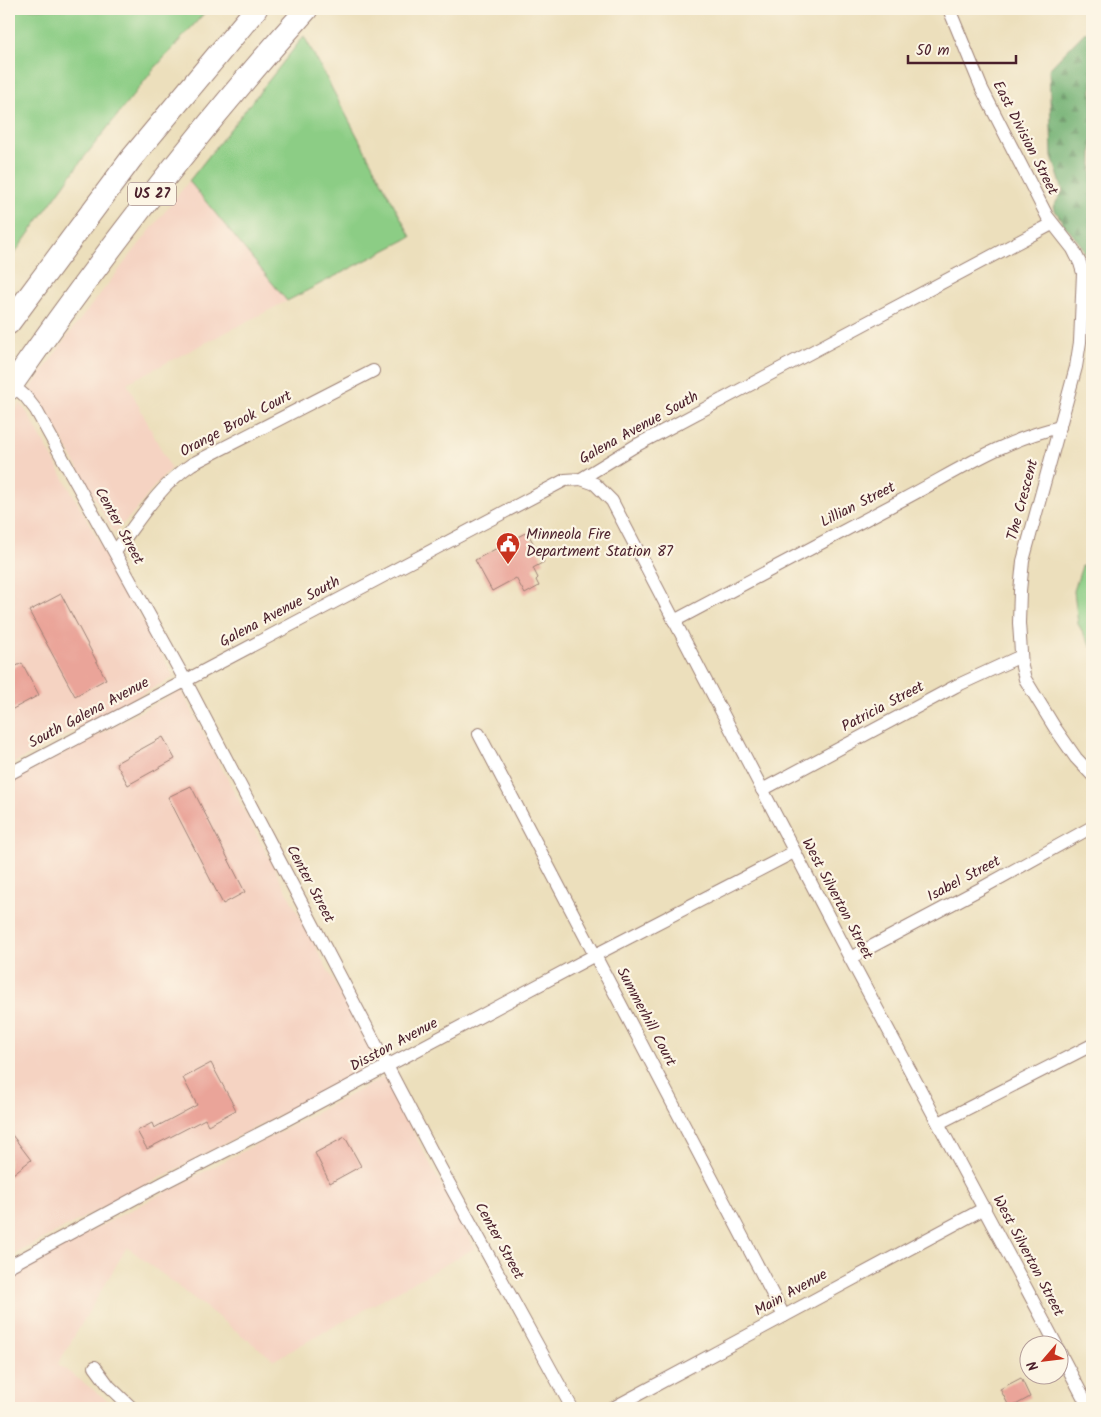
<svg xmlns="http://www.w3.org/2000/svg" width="1101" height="1417" viewBox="0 0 1101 1417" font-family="Kalam,sans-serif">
  <defs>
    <pattern id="forest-firs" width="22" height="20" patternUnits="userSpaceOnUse" patternTransform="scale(1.25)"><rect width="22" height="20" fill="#71b072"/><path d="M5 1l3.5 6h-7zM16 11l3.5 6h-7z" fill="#5f8f5e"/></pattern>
  </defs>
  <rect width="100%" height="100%" fill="#fcf5e5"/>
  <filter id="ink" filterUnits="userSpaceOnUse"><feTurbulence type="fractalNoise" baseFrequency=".02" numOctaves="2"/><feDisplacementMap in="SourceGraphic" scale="10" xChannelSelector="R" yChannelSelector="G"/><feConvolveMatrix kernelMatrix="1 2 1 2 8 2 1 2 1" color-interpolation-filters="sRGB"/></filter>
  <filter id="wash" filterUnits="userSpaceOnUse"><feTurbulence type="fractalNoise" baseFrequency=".0096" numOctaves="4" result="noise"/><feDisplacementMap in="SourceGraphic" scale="20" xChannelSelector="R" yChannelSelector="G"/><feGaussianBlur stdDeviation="1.12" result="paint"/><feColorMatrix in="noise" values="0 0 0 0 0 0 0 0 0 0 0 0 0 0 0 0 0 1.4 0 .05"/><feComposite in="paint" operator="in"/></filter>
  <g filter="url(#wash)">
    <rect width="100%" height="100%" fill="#ecdfbc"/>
    <g fill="#f5d3c2">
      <path d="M189 181 287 301 127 383 171 469 153 488 139 507 114 533 43 405 30 389 71 331Z"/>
      <path d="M20 403 28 414 105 552 104 555 108 557 174 677 9 766V418Z"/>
      <path d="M181 690 377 1064 9 1257V782Z"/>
      <path d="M384 1077 475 1248 274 1360 127 1247 58 1364 118 1408H9V1274Z"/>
    </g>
    <g fill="#8ccd85" stroke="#6b7658">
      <path d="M9 9H208L154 69 82 160 9 261Z"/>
      <path d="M304 36 411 237 287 301 189 181Z"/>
      <path d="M1092 559V648L1078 624 1074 591 1082 566Z"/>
    </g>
    <path fill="url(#forest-firs)" stroke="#5e684e" d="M1092 25V278L1088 259 1081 245 1063 223 1053 207 1063 191 1052 156 1049 69Z"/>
    <g id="blocks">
      <g fill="#eaa499">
        <path d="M527 532 544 562 533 568 538 578 536 580 539 586 525 594 516 578 492 591 475 560Z"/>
        <path d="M61 594 106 679 75 696 29 611Z"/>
        <path d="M22 663 39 695 9 711V670Z"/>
        <path d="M163 737 175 759 128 785 116 763Z"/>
        <path d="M191 786 245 892 223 904 168 797Z"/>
        <path d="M211 1063 236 1110 208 1125 205 1119 147 1149 137 1131 152 1123 154 1128 197 1105 183 1078Z"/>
        <path d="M9 1131 31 1160 9 1177Z"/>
        <path d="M345 1137 361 1166 330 1183 315 1153Z"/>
        <path d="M1021 1378 1030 1397 1010 1408 1000 1389Z"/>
      </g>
    </g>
  </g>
  <g filter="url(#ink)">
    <use href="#blocks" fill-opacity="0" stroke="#9b7f74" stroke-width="1"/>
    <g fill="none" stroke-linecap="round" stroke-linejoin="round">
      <g stroke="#9b7f74" stroke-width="14">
        <g id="street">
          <path d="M949 9 982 89 1047 216 1073 249 1080 263 1083 273 1080 342 1076 367 1023 561 1020 591 1019 623 1022 667 1025 679 1055 728 1076 758 1092 775"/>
          <path d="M9 382 25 396 36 410 185 680 440 1167 572 1408"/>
          <path d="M581 479 595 484 612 501 850 958 1056 1344"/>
          <path d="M115 552C139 520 159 486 192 464L373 371"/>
          <path d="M674 621C750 580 826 541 902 500 954 473 1002 440 1060 427"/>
          <path d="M479 734 784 1316"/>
          <path d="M9 774 565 480 581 479 635 446 1052 224"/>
          <path d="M762 790 956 686 1021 656"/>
          <path d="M850 958 980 889 1092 827"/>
          <path d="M939 1123 1092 1045"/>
          <path d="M9 1266 163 1183 284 1121 595 955 794 852"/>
          <path d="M1058 1349 1089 1408"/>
          <path d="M95 1367 109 1386 132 1408"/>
          <path d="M613 1408 985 1208"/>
        </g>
      </g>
      <g stroke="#9b7f74" stroke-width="24">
        <g id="highway">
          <path d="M9 323 131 159 256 9"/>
          <path d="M9 389C101 257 199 129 307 9"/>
        </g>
      </g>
      <use href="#street" stroke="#fff" stroke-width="12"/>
      <use href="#highway" stroke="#fff" stroke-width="22"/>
    </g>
  </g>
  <defs>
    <g id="civic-pin" transform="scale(1.25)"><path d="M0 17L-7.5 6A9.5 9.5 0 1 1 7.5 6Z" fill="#c8321e" stroke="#fcf5e5"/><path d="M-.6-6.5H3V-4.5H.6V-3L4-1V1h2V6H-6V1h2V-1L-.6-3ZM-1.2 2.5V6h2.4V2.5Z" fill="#fff"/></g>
  </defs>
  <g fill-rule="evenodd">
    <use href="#civic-pin" x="508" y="544"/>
  </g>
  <g text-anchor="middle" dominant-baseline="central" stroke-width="4.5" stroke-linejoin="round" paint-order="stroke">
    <rect fill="#fcf5e5" stroke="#7f5f63" stroke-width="1" x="128" y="182.5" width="48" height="23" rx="4"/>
    <g font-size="14" font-weight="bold" fill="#4a1f2b">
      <text x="152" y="194">US 27</text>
    </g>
    <g font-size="15" fill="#4a1f2b" stroke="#fcf5e5">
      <text transform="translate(1025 138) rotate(63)">East Division Street</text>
      <text transform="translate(236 424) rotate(-28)">Orange Brook Court</text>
      <text transform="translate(639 428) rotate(-29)">Galena Avenue South</text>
      <text transform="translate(1023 500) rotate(-75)">The Crescent</text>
      <text transform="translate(858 505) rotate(-27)">Lillian Street</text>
      <text transform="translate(119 526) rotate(61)">Center Street</text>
      <text transform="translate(280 612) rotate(-28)">Galena Avenue South</text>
      <text transform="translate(883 707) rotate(-28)">Patricia Street</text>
      <text transform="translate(89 713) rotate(-28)">South Galena Avenue</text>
      <text transform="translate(964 879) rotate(-28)">Isabel Street</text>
      <text transform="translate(310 884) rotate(62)">Center Street</text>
      <text transform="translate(837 899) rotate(62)">West Silverton Street</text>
      <text transform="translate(646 1017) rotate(62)">Summerhill Court</text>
      <text transform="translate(394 1045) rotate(-28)">Disston Avenue</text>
      <text transform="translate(499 1241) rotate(61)">Center Street</text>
      <text transform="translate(1028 1256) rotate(62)">West Silverton Street</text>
      <text transform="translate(791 1293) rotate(-29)">Main Avenue</text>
    </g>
    <g font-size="15" fill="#4a1f2b" stroke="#fcf5e5" text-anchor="start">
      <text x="526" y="535">Minneola Fire<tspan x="526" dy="17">Department Station 87</tspan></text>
    </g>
  </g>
  <rect width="1101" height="1417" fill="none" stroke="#fcf5e5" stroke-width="30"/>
  <g transform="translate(1044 1360) rotate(242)"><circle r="24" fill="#fcf5e5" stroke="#b59f9b"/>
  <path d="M0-4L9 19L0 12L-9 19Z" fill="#c8321e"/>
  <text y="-8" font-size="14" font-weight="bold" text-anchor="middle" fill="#4a1f2b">N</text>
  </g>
  <path d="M908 55v8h108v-8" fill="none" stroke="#4a1f2b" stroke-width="2.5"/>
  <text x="916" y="55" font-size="15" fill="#4a1f2b" stroke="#fcf5e5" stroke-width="4" paint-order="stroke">50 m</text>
</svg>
